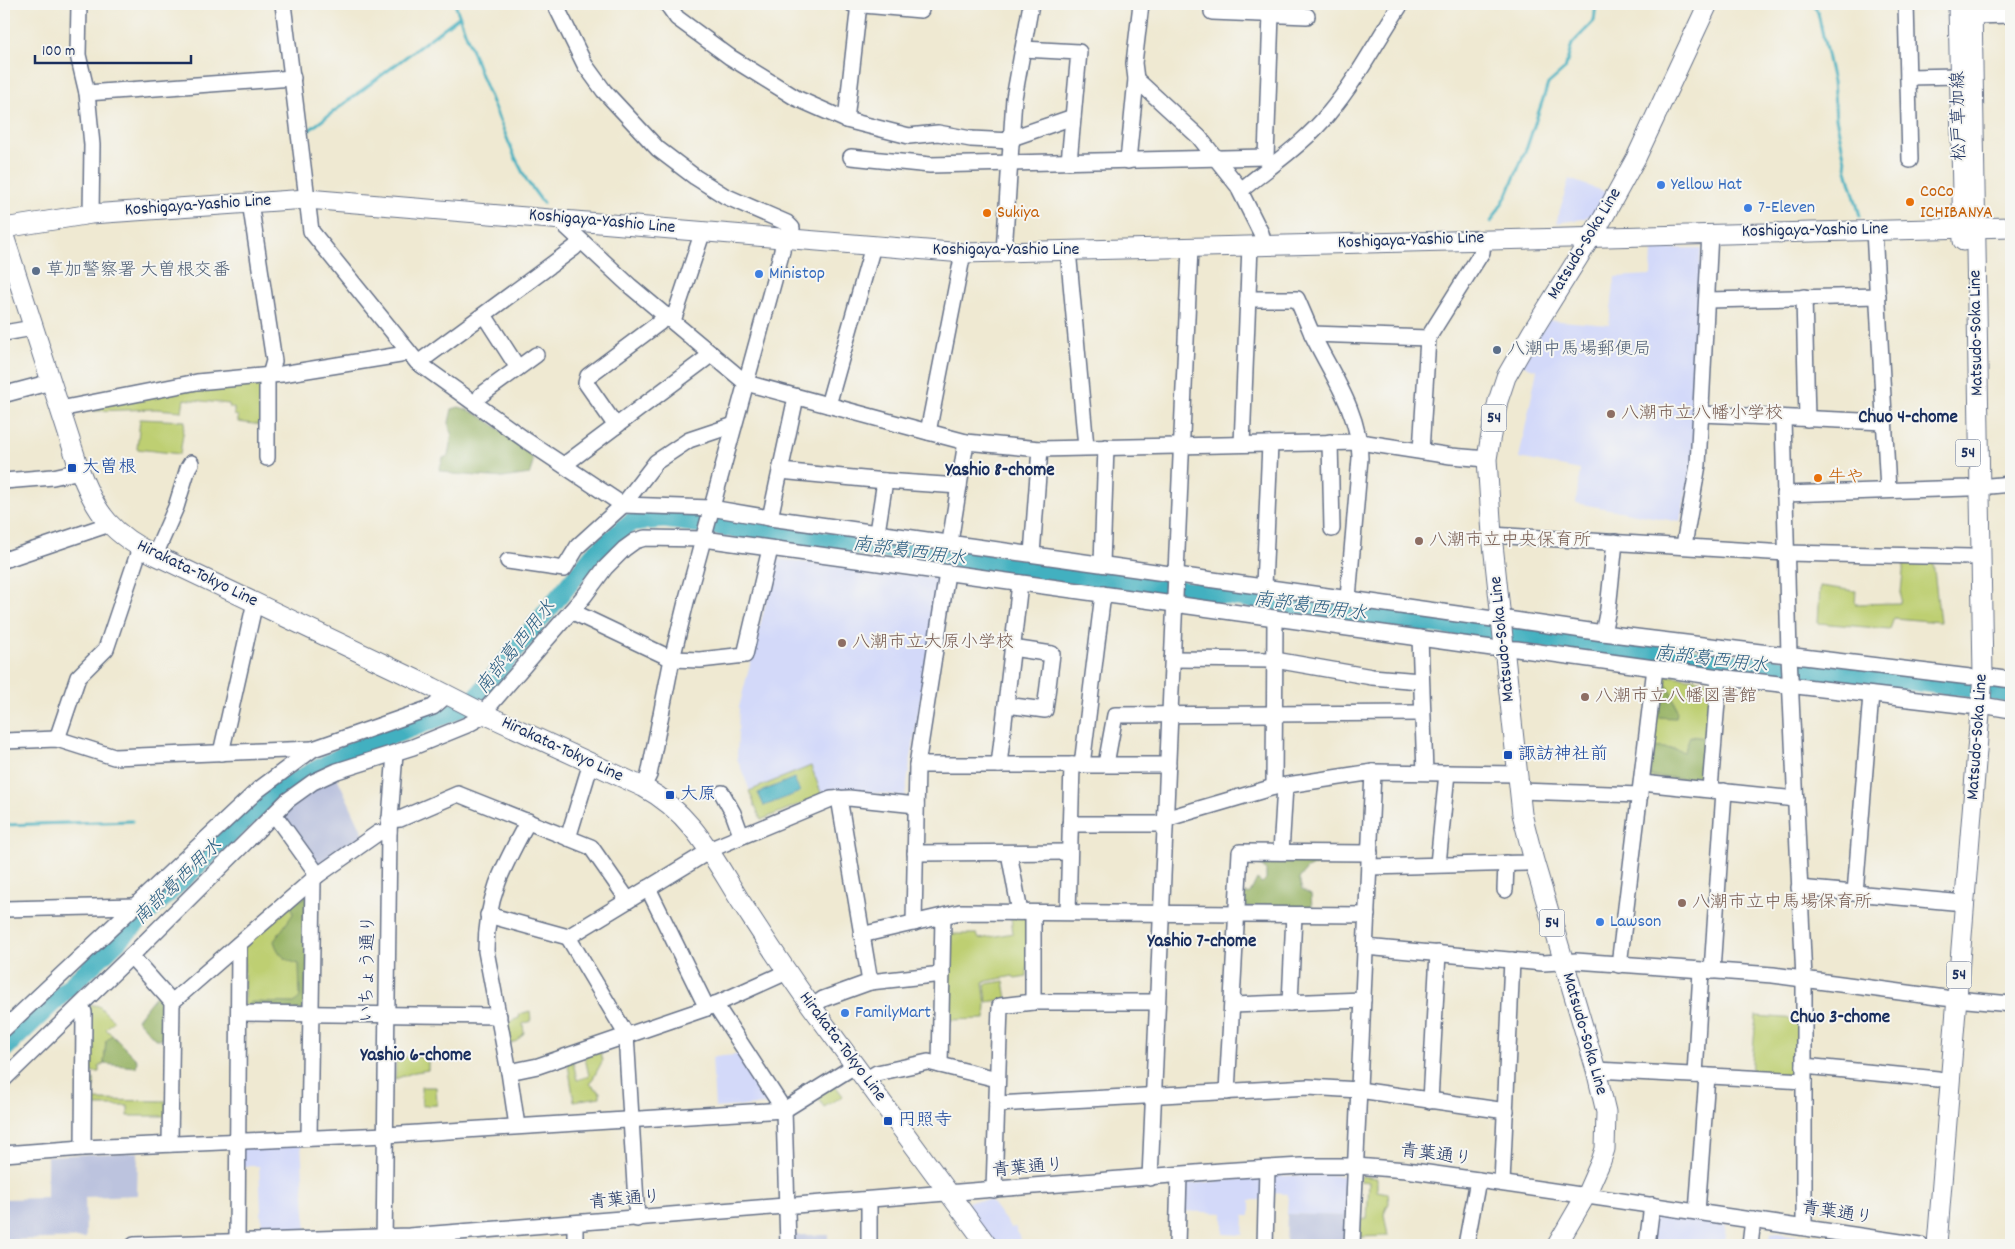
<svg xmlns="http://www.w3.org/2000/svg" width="2015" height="1249" viewBox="0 0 2015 1249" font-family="Dekko,'Klee One',sans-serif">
  <rect width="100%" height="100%" fill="#f6f6f2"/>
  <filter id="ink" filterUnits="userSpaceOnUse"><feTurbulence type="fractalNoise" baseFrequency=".02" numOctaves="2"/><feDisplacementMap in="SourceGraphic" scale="10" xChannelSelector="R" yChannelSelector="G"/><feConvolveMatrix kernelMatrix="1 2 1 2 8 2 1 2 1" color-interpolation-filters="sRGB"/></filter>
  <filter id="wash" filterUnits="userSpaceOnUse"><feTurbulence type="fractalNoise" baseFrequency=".0096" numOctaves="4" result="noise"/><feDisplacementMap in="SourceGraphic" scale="20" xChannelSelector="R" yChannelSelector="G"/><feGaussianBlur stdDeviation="1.12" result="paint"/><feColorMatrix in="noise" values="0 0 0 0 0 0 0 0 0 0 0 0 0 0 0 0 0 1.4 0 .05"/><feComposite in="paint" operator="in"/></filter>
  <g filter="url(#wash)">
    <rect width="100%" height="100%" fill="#efe9d2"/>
    <g fill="#d3d9f9">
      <path d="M1569 179 1609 193 1601 206 1594 213 1583 219 1556 223Z"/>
      <path d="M1701 248 1693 461 1680 522 1576 503 1580 470 1519 458 1537 370 1522 365 1548 320 1609 325 1615 277 1651 275 1652 249Z"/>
      <path d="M777 559 940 579 905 796 833 789 761 819 737 758 739 707Z"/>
      <path d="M741 1052 773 1104 715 1108 712 1057 735 1055Z"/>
      <path d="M301 1144 306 1230 262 1233 259 1166H242V1147Z"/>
      <path d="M1320 1175 1348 1176 1346 1216 1287 1214 1288 1194 1269 1193 1270 1176Z"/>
      <path d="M1264 1177 1263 1200H1250V1216H1244L1243 1235 1223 1234V1213L1183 1211 1184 1184Z"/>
      <path d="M990 1200 1011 1228 1015 1227 1021 1239 1008 1245H995L967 1208 969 1201Z"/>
      <path d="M1654 1215 1726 1225 1724 1243H1720L1719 1245H1651Z"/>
      <path d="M1771 1232 1835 1241V1245H1769Z"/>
    </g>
    <g fill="#bcc3de">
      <path d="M336 775 364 835 318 870 280 814Z"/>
      <path d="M138 1152 137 1195 85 1197 86 1238 4 1240V1199L47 1198V1156Z"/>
      <path d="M1287 1214 1346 1216 1345 1245H1286Z"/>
      <rect x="792" y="1235" width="36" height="10"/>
    </g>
    <g fill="#becf72" stroke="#6c7f68">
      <path d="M262 382V425L238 422V416L234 415V408H230L229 404 184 399 182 411 156 409 94 411 93 408 194 388Z"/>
      <path d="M140 419 185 421 180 454 137 449Z"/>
      <path d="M1904 561H1933L1940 622 1894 618 1890 629 1818 623 1820 586 1856 591 1855 604 1900 603Z"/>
      <path d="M1664 675 1712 681 1707 783 1648 778 1659 678Z"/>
      <path d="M811 766 822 795 761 820 749 791Z"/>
      <path d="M303 895V1010L244 1005V945Z"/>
      <path d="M1011 917H1029L1027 977 1015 979 1013 976 983 982 986 1005 985 1019 946 1020 947 934H977L979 939 1013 933Z"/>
      <path d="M1004 981 1007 999 987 1002 985 984Z"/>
      <path d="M88 1004 99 1006 114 1021 106 1029 112 1035 106 1041 104 1064 99 1066V1072H93L88 1069Z"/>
      <path d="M530 1011 531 1021 523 1024 524 1033 517 1041 507 1044 504 1024 519 1018 520 1014Z"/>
      <path d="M1756 1016 1799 1019V1072L1796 1076 1751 1073Z"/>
      <path d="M599 1048 603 1060 590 1084 600 1092V1097L574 1101 567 1059 572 1057 577 1080 589 1076 584 1053Z"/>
      <path d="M396 1057H428V1070L415 1072 395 1079Z"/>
      <path d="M94 1079V1100L166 1101V1116H128V1106H87L88 1082Z"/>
      <path d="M835 1085 843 1096 824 1107 817 1096Z"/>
      <path d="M421 1087H436L437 1105 422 1106Z"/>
      <path d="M1361 1176 1377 1178V1191L1388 1193 1389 1203 1384 1214 1388 1236 1358 1237V1220L1367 1219 1369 1182 1360 1181Z"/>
    </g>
    <g fill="#96b264" stroke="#587061">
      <path d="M459 407C486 414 509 438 531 455L533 461 530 474 503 478 453 474 439 470 443 458 448 456 452 432 450 430 449 422 452 409Z"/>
      <path d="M1665 683C1672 691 1679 708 1676 718L1657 717 1660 684Z"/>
      <path d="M1690 736 1707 738 1706 780 1650 776 1652 747 1675 749 1684 752Z"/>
      <path d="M1262 857 1319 859 1320 863 1307 869 1299 879 1302 890 1311 895 1312 908 1244 907 1245 894 1250 893 1257 879 1262 883 1266 879V871L1256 860Z"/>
      <path d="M303 895 308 896 307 1006 303 1010 247 1009 248 1004 252 1002 294 1003 300 997 299 964C286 961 278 955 274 941L293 914 291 904Z"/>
      <path d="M157 994 166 1003V1039H155L137 1019Z"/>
      <path d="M112 1035 137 1060 136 1067 104 1064 106 1041Z"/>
    </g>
    <path fill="#43b0c0" stroke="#2f708f" d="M794 778 800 792 764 806 758 793Z"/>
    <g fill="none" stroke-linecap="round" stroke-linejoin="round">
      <g stroke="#43b0c0" stroke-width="3">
        <path d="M455 4 482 78 514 155 527 181 543 203"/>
        <path d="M1814 4 1818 13 1833 82 1836 118 1847 170 1860 216"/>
        <path d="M304 134 460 16"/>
        <path d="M1491 222 1507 195 1527 147 1548 84 1565 69 1572 44 1594 21 1596 4"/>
        <path d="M4 825 132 821"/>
      </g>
      <path stroke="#43b0c0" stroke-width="19" d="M4 1049 275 792 353 750 451 713 472 703 593 555 631 522 664 519 1683 658 1894 679 2011 694"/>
    </g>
  </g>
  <g filter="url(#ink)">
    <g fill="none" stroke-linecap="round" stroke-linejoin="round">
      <g stroke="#657087" stroke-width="18">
        <g id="minor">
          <path d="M79 4 78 55 87 93 92 145 91 214"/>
          <path d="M283 4 311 231 417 362 527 441 623 505 711 508 770 518 1500 620"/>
          <path d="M555 4 585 65 604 91 658 149 695 177 725 196 787 223 792 228 791 239"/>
          <path d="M667 4 677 18 730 57 796 98 846 120 909 136 938 133 971 139 1012 141"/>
          <path d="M852 4 921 10"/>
          <path d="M1906 4 1910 160"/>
          <path d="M1212 12 1307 16"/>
          <path d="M1972 16 2011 15"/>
          <path d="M1023 49 1079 52 1069 162"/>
          <path d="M1908 77 1959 76"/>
          <path d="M1136 79 1199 137 1241 190"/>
          <path d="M87 93 293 78"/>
          <path d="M846 120 859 4"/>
          <path d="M1012 138 1073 117"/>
          <path d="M851 157 930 165 1266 157 1271 14"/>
          <path d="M1128 161 1136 79 1134 63 1141 4"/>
          <path d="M250 202 274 361 270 375"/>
          <path d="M558 219 630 286 746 383 928 432 966 442 1040 449 1360 442 1451 456 1487 459"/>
          <path d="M1874 230 1888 490"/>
          <path d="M1264 245 1261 233 1240 191C1270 166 1304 144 1329 113 1357 80 1377 40 1401 4"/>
          <path d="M1068 250 1086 447"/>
          <path d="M1004 252 1014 98 1031 4"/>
          <path d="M1804 297 1807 419"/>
          <path d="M1248 299H1297C1302 310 1307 322 1312 334 1331 373 1360 413 1360 458L1348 598"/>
          <path d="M1707 300 1878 296"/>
          <path d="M484 315 518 368"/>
          <path d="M673 321 703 231"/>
          <path d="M4 333 33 328"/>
          <path d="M1312 334 1428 338"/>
          <path d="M418 363 574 248 581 241"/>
          <path d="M267 376V458"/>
          <path d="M6 394 51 382"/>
          <path d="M481 395 536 355"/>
          <path d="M828 405 873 246"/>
          <path d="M60 409 197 382 282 374 400 355 408 351"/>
          <path d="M1701 414 1884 422"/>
          <path d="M1783 418 1789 655 1804 979V1227"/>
          <path d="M616 426 586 383 588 376 659 323 666 315"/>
          <path d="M928 432 963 253"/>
          <path d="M1330 442 1332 529"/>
          <path d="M1242 444 1250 246"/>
          <path d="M1421 451 1428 338 1482 252 1483 239"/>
          <path d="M564 465 712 354"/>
          <path d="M780 471 885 481 959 486"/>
          <path d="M4 481 53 477 80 471"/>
          <path d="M1784 494 1968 488 2011 484"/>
          <path d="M770 518 796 397"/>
          <path d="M877 532 885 481"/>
          <path d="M1492 535 1786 553 1970 557"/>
          <path d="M950 542 966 442"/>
          <path d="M1684 545 1698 465 1710 233"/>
          <path d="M1032 554 1040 449"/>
          <path d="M155 555 176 507 188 468 191 463"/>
          <path d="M4 560 110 524"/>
          <path d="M508 561 564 569 578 546 623 505 656 462 689 440 734 425"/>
          <path d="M1102 564 1106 447"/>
          <path d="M1264 586 1270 444"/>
          <path d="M571 611 672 659 700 660 745 655 770 549"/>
          <path d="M1500 618 1603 633 1970 677"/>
          <path d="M1603 633 1608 609 1615 542"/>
          <path d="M1420 638 1425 772"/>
          <path d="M1172 659 1275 660 1372 677 1420 681"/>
          <path d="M1983 676 2011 680"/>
          <path d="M1006 705 1045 710 1052 654 1012 648"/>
          <path d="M1982 705 2011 710"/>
          <path d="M483 713 585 595 605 568 624 549 635 541 645 538 704 539 1492 648 1517 649 1719 677 1969 706"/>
          <path d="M57 739 78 677 106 649 140 548"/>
          <path d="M4 741 57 739 114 757 313 749"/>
          <path d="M221 753 255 602"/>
          <path d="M1106 764 1115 715 1422 713"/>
          <path d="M917 765H1168"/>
          <path d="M999 765 1020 583"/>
          <path d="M1082 765 1103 594"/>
          <path d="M1642 783 1796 799"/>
          <path d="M643 787 649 775 672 659 686 602 782 251 783 238"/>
          <path d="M1274 787 1275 618"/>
          <path d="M1710 789 1719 677"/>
          <path d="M1519 791 1640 795"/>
          <path d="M722 793 733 813 741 835"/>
          <path d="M274 814 318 875"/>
          <path d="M1165 819 1274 787 1373 772 1517 774"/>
          <path d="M389 820 400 819 458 794 591 847 628 900"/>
          <path d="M1070 824H1165"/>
          <path d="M568 838 591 763"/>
          <path d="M1281 852 1285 786"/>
          <path d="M915 853 1069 852"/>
          <path d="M1009 853 1020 912"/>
          <path d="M1438 864 1447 773"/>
          <path d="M1369 867 1525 863 1534 861"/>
          <path d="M648 888 707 1008"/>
          <path d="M1799 888 1953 902"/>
          <path d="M1505 890 1506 863"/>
          <path d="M1855 893 1871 695"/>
          <path d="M4 909 136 906"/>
          <path d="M1068 912 1072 765"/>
          <path d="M488 915 568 937 716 847 831 799 849 798 916 805"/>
          <path d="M914 923 917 765 947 573"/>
          <path d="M861 935 960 912 1367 915"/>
          <path d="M568 937 626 1034 637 1219"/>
          <path d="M1365 947 1543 963 1576 961 1773 975 1945 998 2011 1004"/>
          <path d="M131 956 172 1002 318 875 378 833 389 832"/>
          <path d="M1619 965 1655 668"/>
          <path d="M1712 971 1724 791"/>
          <path d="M870 982 942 974"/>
          <path d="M1033 1002V913"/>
          <path d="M1290 1003 1294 915"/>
          <path d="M715 1004 784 1110 788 1245"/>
          <path d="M1233 1005 1363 1000"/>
          <path d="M80 1007 84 1012 83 1148"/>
          <path d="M812 1007 823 999 870 982 839 798"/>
          <path d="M239 1013 499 1016"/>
          <path d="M4 1029 258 790 313 749 433 707 447 695"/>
          <path d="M940 1065 943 917"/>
          <path d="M1804 1066 1938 1079"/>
          <path d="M1596 1070 1804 1081"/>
          <path d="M509 1072 538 1066 707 1008 787 972"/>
          <path d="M1695 1075 1701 971"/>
          <path d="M4 1079 131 956 288 800 313 782 337 771 413 747 467 725 485 715"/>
          <path d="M867 1079 877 1073 928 1062 997 1079"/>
          <path d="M1227 1092 1240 852 1370 853"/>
          <path d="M1430 1101 1438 953"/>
          <path d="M997 1104 1308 1087 1359 1090 1506 1111"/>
          <path d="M517 1126 509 1072 486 951C486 897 503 867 528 821"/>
          <path d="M309 1138 313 880"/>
          <path d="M170 1144 172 1002"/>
          <path d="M4 1154 83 1148 386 1135 784 1110 856 1065"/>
          <path d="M1150 1178 1190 248"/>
          <path d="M1502 1183 1512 960"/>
          <path d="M994 1190 1000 1006 1033 1002H1157"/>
          <path d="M1697 1212 1707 1076"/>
          <path d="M575 1224V1245"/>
          <path d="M237 1242 239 944"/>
          <path d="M134 1245 409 1236 1221 1171 1301 1166H1356L1406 1170 1478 1180 1921 1245"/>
          <path d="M384 1245 389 832 395 753"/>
          <path d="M869 1245V1200"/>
          <path d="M1177 1245 1179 1175"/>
          <path d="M1265 1245 1267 1169"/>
          <path d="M1352 1245 1373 772"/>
          <path d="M1466 1245 1478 1180"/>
          <path d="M1647 1245 1652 1205"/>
          <path d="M1750 1245 1753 1220"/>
        </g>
      </g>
      <g stroke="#657087" stroke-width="21">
        <g id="major">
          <path d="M1958 4 1963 241"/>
          <path d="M4 228 91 214 307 199 963 253 2011 227"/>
          <path d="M4 236 80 471C96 514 113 535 155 555L432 687 491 717 643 787C693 814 712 856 741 902 764 937 787 973 812 1007L987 1245"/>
          <path d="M1557 1245 1586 1195 1601 1161 1605 1149 1606 1112 1596 1070 1534 861 1522 814 1492 535 1487 459 1490 440 1498 401 1506 377 1532 332 1603 218 1636 158 1708 4"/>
          <path d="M1937 1245 1983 676 1972 4"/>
        </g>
      </g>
      <use href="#minor" stroke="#fff" stroke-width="15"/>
      <use href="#major" stroke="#fff" stroke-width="19"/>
    </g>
  </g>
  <g fill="#3f7fe0" stroke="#f6f6f2" stroke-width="2">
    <circle cx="1661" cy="185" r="5"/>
    <circle cx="1748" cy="208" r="5"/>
    <circle cx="759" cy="274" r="5"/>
    <circle cx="1600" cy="922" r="5"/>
    <circle cx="845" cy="1013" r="5"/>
  </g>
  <g fill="#e8710a" stroke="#f6f6f2" stroke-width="2">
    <circle cx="1910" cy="202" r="5"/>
    <circle cx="987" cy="213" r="5"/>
    <circle cx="1818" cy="478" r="5"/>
  </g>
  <g fill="#5c6f8a" stroke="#f6f6f2" stroke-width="2">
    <circle cx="36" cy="271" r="5"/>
    <circle cx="1497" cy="350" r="5"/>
  </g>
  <g fill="#8d6e63" stroke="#f6f6f2" stroke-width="2">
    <circle cx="1611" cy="414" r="5"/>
    <circle cx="1419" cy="541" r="5"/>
    <circle cx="842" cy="643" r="5"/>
    <circle cx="1585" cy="697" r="5"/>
    <circle cx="1682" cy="903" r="5"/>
  </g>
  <g fill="#1a4fb4" stroke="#f6f6f2" stroke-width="2">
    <rect x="67" y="463" width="10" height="10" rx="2.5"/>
    <rect x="1503" y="750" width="10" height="10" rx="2.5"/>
    <rect x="665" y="790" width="10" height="10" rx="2.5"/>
    <rect x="883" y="1116" width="10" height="10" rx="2.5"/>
  </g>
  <g text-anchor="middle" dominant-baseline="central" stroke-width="4" stroke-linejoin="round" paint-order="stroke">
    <g fill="#f6f6f2" stroke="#5d6b8a" stroke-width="1">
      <rect x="1481.5" y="404.5" width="25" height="27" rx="4"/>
      <rect x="1955.5" y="439.5" width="25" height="27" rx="4"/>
      <rect x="1539.5" y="909.5" width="25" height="27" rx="4"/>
      <rect x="1946.5" y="961.5" width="25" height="27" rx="4"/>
    </g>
    <g font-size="16" font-weight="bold" fill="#1b2f5e">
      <text x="1494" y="418">54</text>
      <text x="1968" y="453">54</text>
      <text x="1552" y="923">54</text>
      <text x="1959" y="975">54</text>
    </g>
    <g font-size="18" fill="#1b2f5e" stroke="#f6f6f2">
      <text transform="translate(1960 116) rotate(-91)">松戸草加線</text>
      <text transform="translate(198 206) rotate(-4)">Koshigaya-Yashio Line</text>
      <text transform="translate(602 222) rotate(5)">Koshigaya-Yashio Line</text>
      <text transform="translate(1815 231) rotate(-1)">Koshigaya-Yashio Line</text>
      <text transform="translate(1411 241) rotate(-2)">Koshigaya-Yashio Line</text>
      <text transform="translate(1585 244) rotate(-59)">Matsudo-Soka Line</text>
      <text x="1006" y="250">Koshigaya-Yashio Line</text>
      <text transform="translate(1977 333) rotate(-91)">Matsudo-Soka Line</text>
      <text transform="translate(197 574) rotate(26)">Hirakata-Tokyo Line</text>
      <text transform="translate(1503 639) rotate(-96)">Matsudo-Soka Line</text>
      <text transform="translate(1978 737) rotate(-86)">Matsudo-Soka Line</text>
      <text transform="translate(562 750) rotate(25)">Hirakata-Tokyo Line</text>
      <text transform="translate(369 969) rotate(-89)">いちょう通り</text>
      <text transform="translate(1584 1034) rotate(74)">Matsudo-Soka Line</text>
      <text transform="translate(842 1047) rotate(53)">Hirakata-Tokyo Line</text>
      <text transform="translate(1436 1156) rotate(7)">青葉通り</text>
      <text transform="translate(1028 1169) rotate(-5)">青葉通り</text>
      <text transform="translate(625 1201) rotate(-5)">青葉通り</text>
      <text transform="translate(1837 1214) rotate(9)">青葉通り</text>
    </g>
    <g font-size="18" fill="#366cbe" stroke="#f6f6f2" text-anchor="start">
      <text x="1671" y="185">Yellow Hat</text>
      <text x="1758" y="208">7-Eleven</text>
      <text x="769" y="274">Ministop</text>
      <text x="1610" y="922">Lawson</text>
      <text x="855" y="1013">FamilyMart</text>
    </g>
    <g font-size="18" fill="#c56008" stroke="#f6f6f2" text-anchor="start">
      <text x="1920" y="192">CoCo<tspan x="1920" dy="21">ICHIBANYA</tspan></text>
      <text x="997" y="213">Sukiya</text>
      <text x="1828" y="478">牛や</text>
    </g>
    <g font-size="18" fill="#4e5e75" stroke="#f6f6f2" text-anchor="start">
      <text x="46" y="271">草加警察署 大曽根交番</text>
      <text x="1507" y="350">八潮中馬場郵便局</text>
    </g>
    <g font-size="18" fill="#785e54" stroke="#f6f6f2" text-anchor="start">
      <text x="1621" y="414">八潮市立八幡小学校</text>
      <text x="1429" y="541">八潮市立中央保育所</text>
      <text x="852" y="643">八潮市立大原小学校</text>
      <text x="1595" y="697">八潮市立八幡図書館</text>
      <text x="1692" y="903">八潮市立中馬場保育所</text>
    </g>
    <g font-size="18" fill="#164399" stroke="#f6f6f2" text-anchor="start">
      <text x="82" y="468">大曽根</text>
      <text x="1518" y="755">諏訪神社前</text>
      <text x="680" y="795">大原</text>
      <text x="898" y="1121">円照寺</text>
    </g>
    <g font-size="19" font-weight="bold" fill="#1b2f5e" stroke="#f6f6f2">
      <text x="1908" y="418">Chuo 4-chome</text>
      <text x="1000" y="471">Yashio 8-chome</text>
      <text x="1202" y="942">Yashio 7-chome</text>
      <text x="1840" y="1018">Chuo 3-chome</text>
      <text x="416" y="1056">Yashio 6-chome</text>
    </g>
    <g font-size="19" font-style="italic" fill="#295c80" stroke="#f6f6f2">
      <text transform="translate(909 553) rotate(8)">南部葛西用水</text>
      <text transform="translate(1310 608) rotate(8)">南部葛西用水</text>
      <text transform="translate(517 648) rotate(-51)">南部葛西用水</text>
      <text transform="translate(1711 661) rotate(7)">南部葛西用水</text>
      <text transform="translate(179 883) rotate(-44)">南部葛西用水</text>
    </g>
  </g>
  <rect width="2015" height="1249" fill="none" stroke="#f6f6f2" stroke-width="20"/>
  <path d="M35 55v8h156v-8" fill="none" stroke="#1b2f5e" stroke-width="2.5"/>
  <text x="42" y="55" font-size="15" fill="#1b2f5e" stroke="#f6f6f2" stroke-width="4" paint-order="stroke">100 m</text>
</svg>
